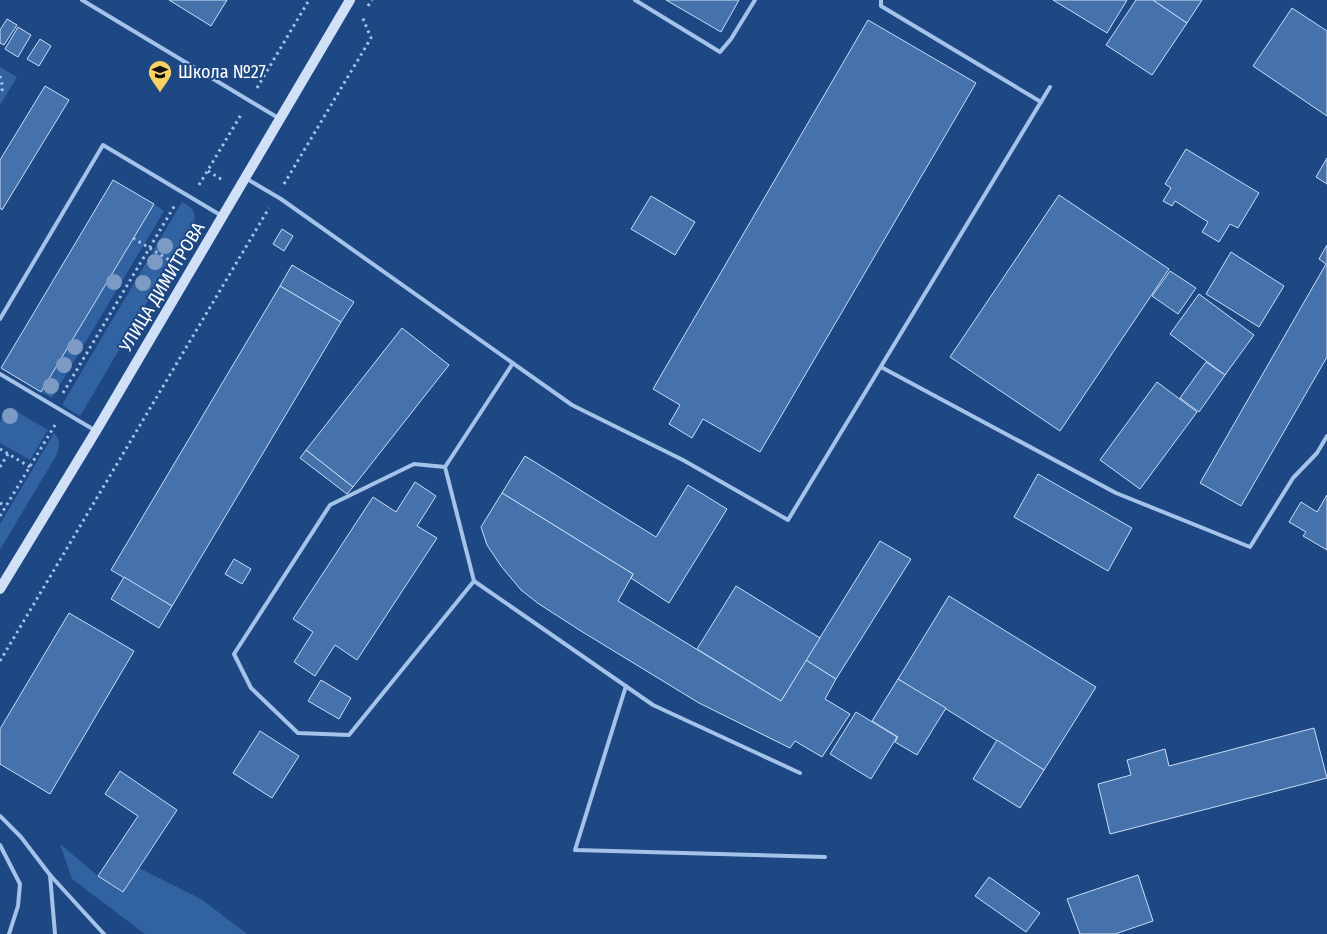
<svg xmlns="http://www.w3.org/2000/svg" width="1327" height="934" viewBox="0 0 1327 934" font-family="'Fira Sans Condensed',sans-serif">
  <rect width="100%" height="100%" fill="#1e4883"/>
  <g fill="#3162a1">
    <path d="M0 67 17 77 0 105Z"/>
    <path d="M182 202C191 207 197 211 194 223L80 416 62 405Z"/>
    <path d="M154 204 164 211 52 398 41 392Z"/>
    <path d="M9 407 48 430 30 460 0 443V422Z"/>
    <path d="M54 433C60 439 60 445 57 454L0 550V524Z"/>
    <path d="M60 844 98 876 122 892 139 868 201 899 247 934H145L72 879Z"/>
  </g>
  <g fill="#4672ac" stroke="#c9ddf7">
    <path d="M169 0H227L211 26Z"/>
    <path d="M666 0H739L721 32Z"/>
    <path d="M1053 0H1127L1107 33Z"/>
    <path d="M1136 0H1153L1187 23 1152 75 1106 45Z"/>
    <path d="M1153 0H1202L1187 23Z"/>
    <path d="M1292 8 1327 31V116L1253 66Z"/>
    <path d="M7 19 17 25 4 45 0 43V30Z"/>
    <path d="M868 20 976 83 760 452 703 419 692 438 669 424 680 405 653 389Z"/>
    <path d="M18 27 31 35 18 57 5 49Z"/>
    <path d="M40 39 51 46 39 66 27 59Z"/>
    <path d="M45 86 69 100 2 210 0 208V160Z"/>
    <path d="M1186 149 1259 193 1238 228 1230 224 1219 242 1202 232 1208 222 1175 201 1172 206 1163 201 1171 188 1165 184Z"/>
    <path d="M1327 158V184L1316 177Z"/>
    <path d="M113 180 154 204 41 392 1 368Z"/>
    <path d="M1059 195 1169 269 1060 431 950 357Z"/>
    <path d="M651 196 695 222 675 255 631 229Z"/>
    <path d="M282 229 293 236 284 251 273 244Z"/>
    <path d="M1327 245V357L1241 506 1200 483 1326 264 1319 259Z"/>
    <path d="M1231 252 1284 286 1259 327 1206 294Z"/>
    <path d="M292 265 354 302 341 322 280 286Z"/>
    <path d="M1170 271 1196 288 1178 314 1152 296Z"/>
    <path d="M280 286 341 322 172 606 111 570Z"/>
    <path d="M1199 294 1254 335 1225 375 1170 334Z"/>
    <path d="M402 328 449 365 353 487 306 450Z"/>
    <path d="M1206 362 1225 375 1199 412 1180 398Z"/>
    <path d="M1157 382 1197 412 1140 489 1100 460Z"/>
    <path d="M306 450 353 487 347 494 300 458Z"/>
    <path d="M525 456 656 537 688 485 727 509 669 603 631 578 633 574 502 493Z"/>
    <path d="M1038 474 1132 528 1108 571 1014 517Z"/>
    <path d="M415 482 436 496 417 526 437 538 357 660 335 645 315 676 294 662 313 632 293 619 373 497 396 512Z"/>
    <path d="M502 493 633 574 618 601 781 701 806 660 836 679 825 699 850 714 822 757 795 741 790 748 699 703 581 631 539 604 521 590 501 566 487 545 481 527Z"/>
    <path d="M1327 495V550L1303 536 1306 532 1289 522 1301 502 1317 512Z"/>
    <path d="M880 541 911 559 836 679 806 660Z"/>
    <path d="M234 559 251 569 242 584 225 574Z"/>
    <path d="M124 577 172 606 159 628 111 599Z"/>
    <path d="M736 586 820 638 781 701 697 649Z"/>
    <path d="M949 596 1096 687 1044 770 898 679Z"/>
    <path d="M69 613 134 651 50 794 0 764V729Z"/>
    <path d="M898 679 946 708 917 755 895 742 898 737 872 721Z"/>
    <path d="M321 680 351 698 339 719 308 701Z"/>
    <path d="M856 712 897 737 871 779 830 754Z"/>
    <path d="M1314 728 1327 778 1110 834 1098 784 1131 775 1127 760 1165 749 1169 766Z"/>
    <path d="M260 731 299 756 272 798 233 773Z"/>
    <path d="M997 740 1044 770 1020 808 973 779Z"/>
    <path d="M120 771 177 810 123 892 98 876 138 816 105 794Z"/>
    <path d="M1138 875 1153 921 1115 934H1080L1067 899Z"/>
    <path d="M989 877 1040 913 1026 932 975 896Z"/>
  </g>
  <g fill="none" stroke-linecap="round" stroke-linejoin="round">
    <g stroke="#a4c2ea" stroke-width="3" stroke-dasharray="2.5 4" stroke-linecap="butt">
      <path d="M368 6 372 0"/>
      <path d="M0 76 3 88 0 94"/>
      <path d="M257 88 309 0"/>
      <path d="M208 171 224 181"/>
      <path d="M284 184 371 38 362 16"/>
      <path d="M199 185 242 113"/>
      <path d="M133 238 171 261"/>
      <path d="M63 393 175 205"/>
      <path d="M0 449 30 467"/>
      <path d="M0 467 8 454"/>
      <path d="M0 503 6 506"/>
      <path d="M0 516 55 425"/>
      <path d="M0 661 269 208"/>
    </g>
    <g stroke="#a4c2ea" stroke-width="4">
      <path d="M82 0 280 119"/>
      <path d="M635 0 720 52 731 39 755 0"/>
      <path d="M881 0V6L1041 102"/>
      <path d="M247 179 281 199 572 405 683 460 788 520 1050 87"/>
      <path d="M0 319 103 145 222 216"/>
      <path d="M881 367 1116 493 1250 547 1293 478 1317 453 1327 436"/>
      <path d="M0 374 96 431"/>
      <path d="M445 467 414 464 330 505 234 654 251 688 298 733 349 735 474 581 445 467 513 363"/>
      <path d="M474 581 653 705 800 773"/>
      <path d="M626 686 575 850 825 857"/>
      <path d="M0 816 21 837 50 875 55 934"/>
      <path d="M0 845 20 884 18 906 9 934"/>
      <path d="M50 875 104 934"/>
    </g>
    <path stroke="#d0e0f7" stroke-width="10" d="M0 589 96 431 350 0"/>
  </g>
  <g fill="#7c9ac3">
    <circle cx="165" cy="246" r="8"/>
    <circle cx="155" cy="262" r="8"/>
    <circle cx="114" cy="282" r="8"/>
    <circle cx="143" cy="283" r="8"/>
    <circle cx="75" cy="347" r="8"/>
    <circle cx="64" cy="365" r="8"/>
    <circle cx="51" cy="386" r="8"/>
    <circle cx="10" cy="416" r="8"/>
  </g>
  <defs>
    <g id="school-pin" transform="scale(1.25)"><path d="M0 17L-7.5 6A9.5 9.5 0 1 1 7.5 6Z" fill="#f9d063" stroke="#1e4883"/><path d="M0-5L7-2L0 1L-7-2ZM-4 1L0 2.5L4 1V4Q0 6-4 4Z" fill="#111"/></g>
  </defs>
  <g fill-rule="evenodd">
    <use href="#school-pin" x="160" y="72"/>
  </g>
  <g text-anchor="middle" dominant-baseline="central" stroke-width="4" stroke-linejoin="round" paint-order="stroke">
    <g font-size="18" fill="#fff" stroke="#1e4883" text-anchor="start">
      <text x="178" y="72">Школа №27</text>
    </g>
    <g font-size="18" fill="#fff" stroke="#1e4883">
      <text transform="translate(162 287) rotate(-59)">УЛИЦА ДИМИТРОВА</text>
    </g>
  </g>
</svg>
